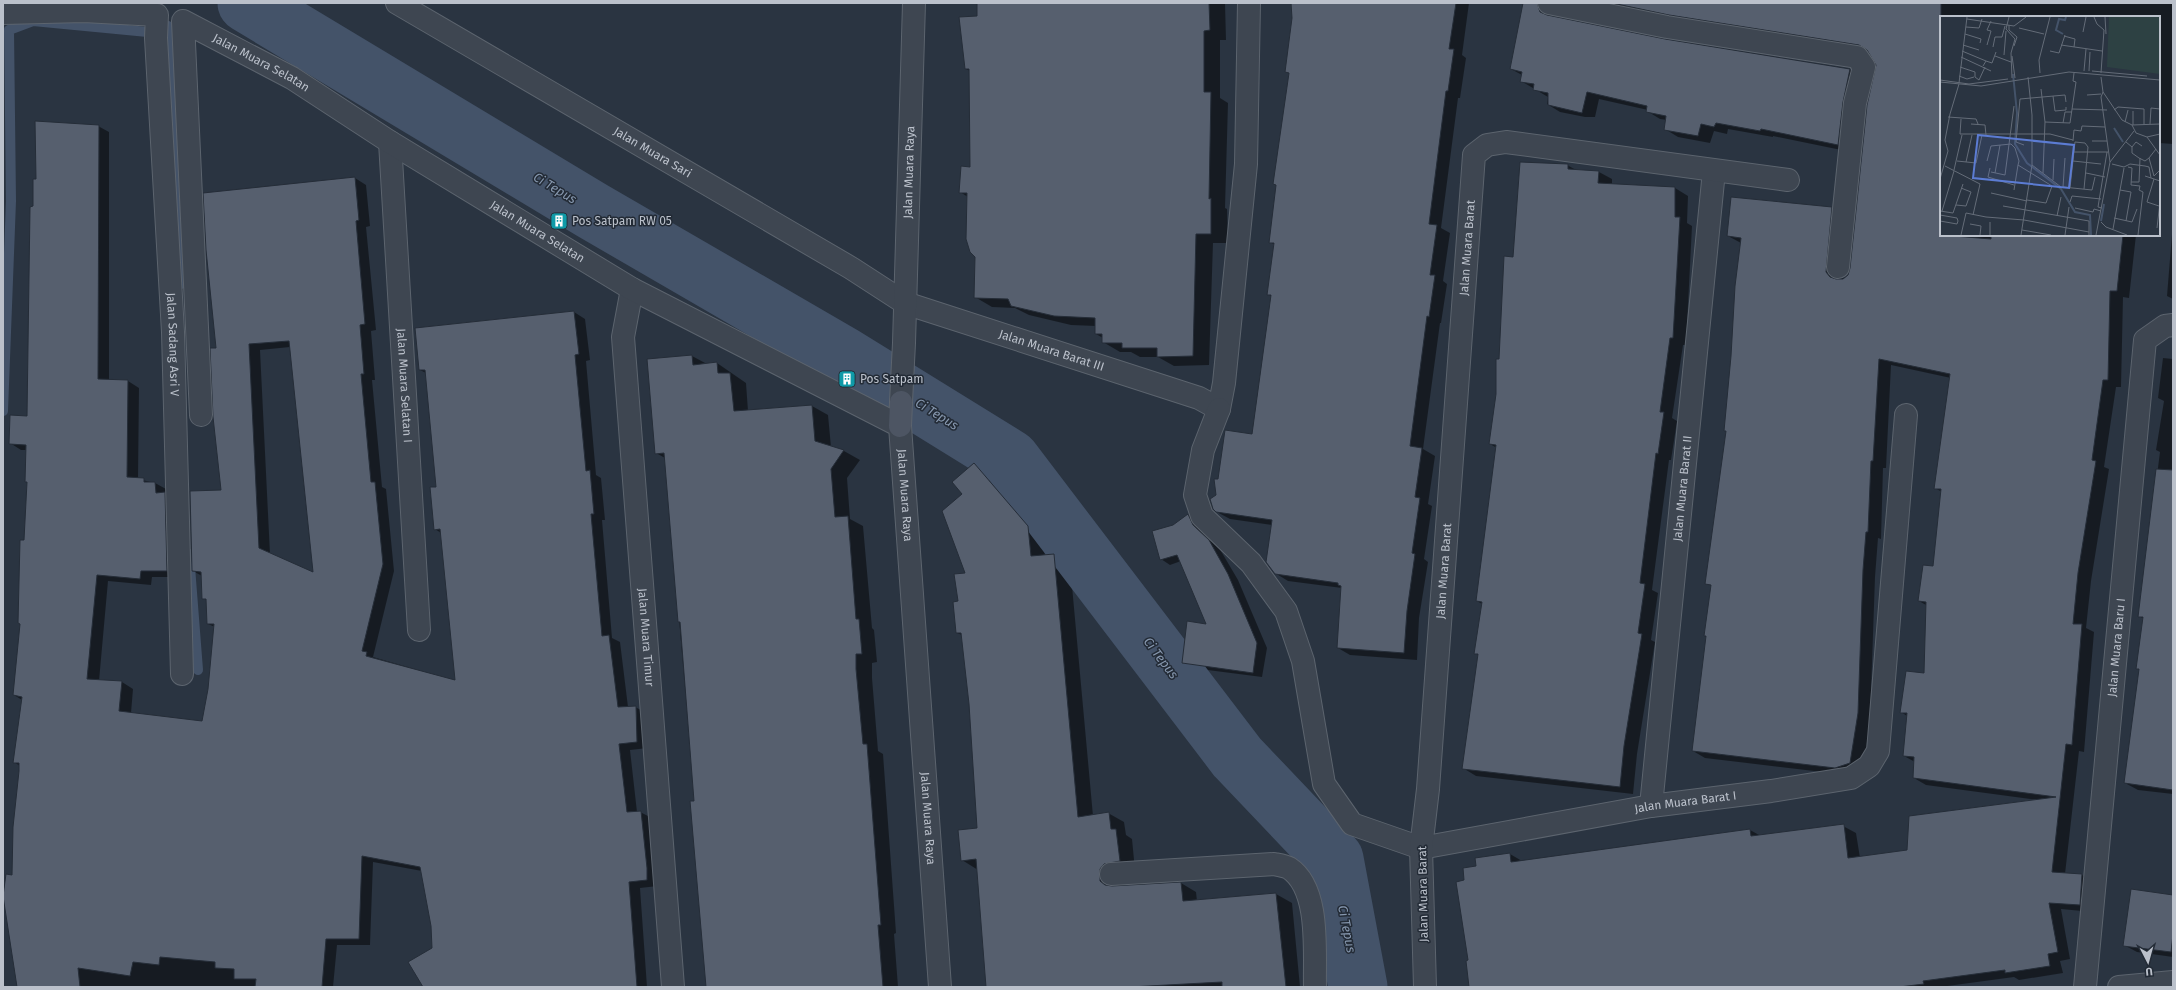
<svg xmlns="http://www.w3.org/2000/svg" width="2176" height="990" viewBox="0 0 2176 990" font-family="'Fira Sans',sans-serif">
  <rect width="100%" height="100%" fill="#2a3441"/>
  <g fill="#0007" fill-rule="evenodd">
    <path d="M978 3H1225L1226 40H1220V98L1228 103 1225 208 1227 209 1228 243H1213L1209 365 1174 366 1158 357H1140L1131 352H1120L1103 342V338L1096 334V326L1071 325 1029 315 1015 308 992 307 975 297 976 257 968 197 960 192 972 168 970 71 966 69 979 17Z"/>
    <path d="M1292 3H1469L1462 55 1466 58 1460 98H1458L1441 228 1450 233 1443 281 1447 284 1441 323H1440L1423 449 1435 456 1428 504 1432 506 1424 559 1428 562 1419 618 1417 660 1350 655 1338 648 1342 588 1288 581 1275 573 1272 525 1230 519 1217 512 1219 480 1252 435 1271 296 1268 294 1275 245 1270 242 1290 73 1286 72 1293 18Z"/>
    <path d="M1524 3H1552L1549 8 1551 17 1664 40 1850 70 1863 78 1851 152 1773 136V137L1728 129 1727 134 1714 131 1710 143 1678 137 1665 129 1667 120 1660 119 1647 111 1648 110 1599 99 1595 117H1585L1560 112 1547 104 1548 97 1521 81 1522 75 1511 69Z"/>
    <path d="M1592 3H2173V144L2159 143V17H1941V235H2136L2129 298 2123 297 2121 387H2116L2104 467 2109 469 2091 581 2086 628 2094 632 2084 752 2079 751 2065 874 2082 875 2095 882 2093 912 2061 909 2070 959 2060 961 2063 973 2019 980 2014 977 1940 987H1470L1465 881 1477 867 1510 854 1522 861 1750 830 1761 836 1843 826 1856 833 1860 858 1907 851 2038 800 1926 785 1914 778 1915 762 1904 756 1907 716 1901 712 1925 674 1926 605 1919 601 1934 567 1942 492 1935 488 1951 378 1891 365 1886 468H1883L1881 539 1878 538 1875 577 1870 721 1863 770 1848 775 1705 758 1693 751 1707 637 1705 636 1712 586 1707 583 1727 431 1741 243 1728 236 1831 208 1844 215 1839 280 1849 275 1851 269 1877 70 1875 60 1869 52 1683 21Z"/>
    <path d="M98 126 109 132V381H128L139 388 138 479 155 483 166 489 178 577H152L151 585 108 581 99 681 122 682 133 689 131 713 202 722 211 677 215 627 208 624 207 600 203 598 202 576 193 571 222 491 217 349 355 178 366 185 370 226 366 227 376 330 371 331 375 380H372L382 487 386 489 394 571 373 657 456 681 441 533 435 529 437 488 426 373 420 370 416 329 574 312 585 319 590 360 586 361 596 475 601 478 605 520H602L612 638 620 642 628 707H635L647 713 648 748 630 750 637 812H640L652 818 658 886 640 888 647 987H424L433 949 432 926 422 871 373 862 370 945H337L333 987H17L3 887 5 886 13 876 20 766 14 762 22 700 14 695 21 624 28 483 26 481 27 450H21L10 443 28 417 36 180ZM290 347 314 574 270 554 260 350Z"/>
    <path d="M1567 165 1576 170 1599 172 1612 179V185L1675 188 1688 196 1687 223 1692 226 1686 345H1683L1672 418 1677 421 1671 460H1669L1652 590 1658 593 1651 640 1655 642 1637 754 1633 794 1476 776 1463 768 1479 655 1475 653 1482 604 1477 601 1497 448 1490 444 1514 258Z"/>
    <path d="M2173 222V299L2167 296Z"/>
    <path d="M692 356 707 364 717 363 746 383 748 411 812 406 828 415 831 447 844 451 860 460 847 478 850 519 863 526 872 628 874 630 877 662 872 663V678L878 751 883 754 896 933 894 934 898 987H707L695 802 665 458 656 453 648 360Z"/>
    <path d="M2163 358 2173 359V794L2138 790 2125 783 2140 670 2137 668 2144 619 2139 616 2160 452 2156 450 2164 401 2158 398Z"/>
    <path d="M974 464 990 473 1043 536 1045 556 1054 555 1070 564 1093 816 1108 813 1124 822 1126 835 1132 839 1135 870 1115 878 1116 887 1181 883 1196 892 1197 901 1276 894 1292 903 1300 987H987L978 870 962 860 978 829 970 704 962 635 957 633 959 602 966 574 964 494Z"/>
    <path d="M1188 515 1198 521 1218 546 1238 580 1267 648 1262 677 1192 668 1183 663 1208 625 1181 561 1170 565 1161 559 1173 526Z"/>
    <path d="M2173 896V957L2137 952 2124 945Z"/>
  </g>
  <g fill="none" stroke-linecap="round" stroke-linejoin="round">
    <g stroke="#445369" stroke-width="10">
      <path d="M168 26 181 284"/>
      <path d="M3 411 11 201 9 30 33 21 158 33"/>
      <path d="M189 554 198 670"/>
    </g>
    <path stroke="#445369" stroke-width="59" d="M247 3 593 211 845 357 1010 459 1237 757 1334 859 1358 987"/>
  </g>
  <g fill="#565f6e" stroke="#252d38" fill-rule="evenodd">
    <path d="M977 3H1209L1210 30 1204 31V92H1211L1209 199 1211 198V234H1196L1193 356 1157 357V348H1122V343H1102V334H1095V318L1054 316 1011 306 1008 299 974 298 975 257 970 252 966 239 967 193H959L961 166 970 167 969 69H965L959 17 977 16Z"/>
    <path d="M1291 3H1456L1449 49H1454L1448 91H1446L1429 224 1437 225 1430 275H1435L1429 317 1427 316 1410 446 1422 448 1415 497 1420 498 1412 553 1415 554 1407 611 1404 653 1337 648 1341 586 1338 585V583L1275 574 1266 562 1272 520 1216 512 1213 509 1210 499 1216 495 1214 479H1218L1225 430 1252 434 1271 295H1267L1274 243H1269L1276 185 1273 184 1289 73 1285 72 1292 18Z"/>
    <path d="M1523 3H1537L1540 12 1547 15 1665 39 1850 69 1843 102 1838 145 1761 129 1760 131 1716 123 1714 127 1701 124 1698 136 1664 130 1666 116 1646 112 1647 106 1587 92 1582 113 1548 105V93L1533 90 1534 84 1520 82 1522 72 1510 69Z"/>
    <path d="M1612 3H1941V235L1991 239V235H2123L2117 291H2110L2108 380H2103L2092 460 2096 461 2078 573 2073 624H2082L2072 745 2066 744 2052 872 2082 874 2080 905 2049 903 2058 952 2048 954 2050 966 2005 973V970L1923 981 1924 984 1899 987H1469L1466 961 1468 960 1456 882 1464 880 1463 868 1476 866 1475 858 1510 853 1511 862 1750 829 1751 836 1844 824 1848 858 1907 850 1909 816 2056 797 1913 778 1914 757 1903 756 1907 713H1900L1906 671 1924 673 1926 602 1918 601 1923 565 1933 566 1941 489H1934L1950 374 1879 359 1873 461H1871L1868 532H1866L1863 570 1858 713 1850 763 1835 768 1692 751 1706 636H1704L1711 585 1705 584 1726 431H1724L1731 356 1735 286 1741 238 1727 236 1731 197 1832 207 1826 272 1830 277 1836 279H1843L1848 275 1850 268 1867 105 1876 65 1867 50 1859 45 1669 15Z"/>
    <path d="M35 121 99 125 98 379 128 380 127 477 144 478V482H155L156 493 165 492 167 571H141L140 579 97 575 87 679 122 681 119 711 202 721 208 689 214 624H207L206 599H202L201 572 192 571 190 491 221 490 213 417 210 348H216L206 250 203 193 355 177 359 220 356 221 365 324 360 325 364 374H361L371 482H375L383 564 362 651 367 652 366 656 455 680 440 529 434 530 430 487H436L425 370H419L415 328 574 311 579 354 575 355 586 471 590 470 594 514H591L602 636 609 635 618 707 636 706 637 742 619 744 627 812 641 811 647 868V880L629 882 637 987H423L408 962 432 948 431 926 420 867 362 856 359 939H326L322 987H255L256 979H234V969L215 968V962L160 957 159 965 133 962 130 976 78 968 80 987H17L3 896 6 874 12 875 13 827 19 771V763H13L22 697 13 695 20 624 18 623 20 540H24L27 482H25L26 445 9 444 10 415 27 416 30 207 33 206V179H36ZM289 341 313 572 259 548 249 344Z"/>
    <path d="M1520 162 1568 164V169L1599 171 1598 183 1675 187V217H1680L1673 338H1670L1660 412H1664L1658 454 1656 453 1640 583 1645 584 1638 633 1642 634 1624 746 1620 787 1462 769 1478 654H1474L1482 602 1476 601 1496 445 1489 444 1496 394V359H1499L1504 256 1513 257Z"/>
    <path d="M692 355 693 365 717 362 718 373H730L734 411 812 405 815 441 844 450 831 469 835 517 848 516 856 619H859L862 654H856V669L863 744H867L881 925H878L883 987H706L690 801H694L680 622H678L664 453 655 454 647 359Z"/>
    <path d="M974 463 1028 526 1031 556 1054 554 1078 817 1109 812 1111 829H1116L1120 861 1104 864 1100 869V881L1105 885 1112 886 1181 882 1183 901 1276 893 1286 987H1222V982L1130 987H986L976 859 961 861 958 830 977 828 969 704 961 633H956L953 602 958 601 954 574 965 573 942 511 962 494 952 482Z"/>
    <path d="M2156 469 2173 470V790L2124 783 2139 669H2136L2143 617H2138Z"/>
    <path d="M1188 514 1193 525 1209 540 1228 574 1257 643 1253 673 1182 663 1187 621 1206 624 1177 555 1160 560 1152 531 1173 525Z"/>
    <path d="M2131 889 2173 895V934L2171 952 2123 946Z"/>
  </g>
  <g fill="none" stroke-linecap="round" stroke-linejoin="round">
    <g stroke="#5c646e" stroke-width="24">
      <g id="street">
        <path id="s1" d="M397 3 851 268 905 303 1199 398 1219 409 1224 383 1246 164 1249 3"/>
        <path d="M1549 3 1667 27 1857 57 1864 67 1855 103 1838 267"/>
        <path id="s2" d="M3 13 84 11 157 15 156 38 173 332 182 674"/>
        <path id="s3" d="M390 142 419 630"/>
        <path id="s4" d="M632 289 623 337 673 987"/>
        <path id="s5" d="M901 402 904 343 914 3"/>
        <path id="s6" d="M1219 409 1203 450 1195 495 1202 516 1251 563 1286 611 1303 661 1324 784 1352 824 1421 848 1651 806 1771 791 1851 778 1869 766 1878 751 1906 415"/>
        <path id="s7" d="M201 415 183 21 292 78 390 142 632 289 900 426 940 987"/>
        <path id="s8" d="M1651 806 1714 171"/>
        <path d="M1111 874 1274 864C1279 865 1285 866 1289 868 1321 889 1314 953 1315 987"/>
        <path id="s9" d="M1425 987 1421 848 1428 789 1474 155 1487 145 1506 142 1788 180"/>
        <path id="s10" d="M2085 987 2145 340 2165 326 2173 325"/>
        <path d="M2119 987 2173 982"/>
      </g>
    </g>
    <g stroke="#5c646e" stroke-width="24">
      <path id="secondary" d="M900 426 901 402"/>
    </g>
    <use href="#street" stroke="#3e4651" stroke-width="22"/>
    <use href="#secondary" stroke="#4d5563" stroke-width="22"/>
  </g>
  <defs>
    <g id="building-square" transform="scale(0.9)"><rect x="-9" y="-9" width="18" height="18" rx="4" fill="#0f9aa8" stroke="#232b36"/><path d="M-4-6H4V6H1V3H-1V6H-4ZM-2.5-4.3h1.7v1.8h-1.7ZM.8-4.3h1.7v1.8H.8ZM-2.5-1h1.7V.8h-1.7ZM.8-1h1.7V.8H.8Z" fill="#fff"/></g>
  </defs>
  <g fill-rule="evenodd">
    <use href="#building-square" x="559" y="221"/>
    <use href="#building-square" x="847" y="379"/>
  </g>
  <g text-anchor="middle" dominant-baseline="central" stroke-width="3" stroke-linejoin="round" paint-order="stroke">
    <g font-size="12" fill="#bbc1cb" stroke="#232b36">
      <text stroke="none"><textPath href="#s7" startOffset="483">Jalan Muara Selatan</textPath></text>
      <text stroke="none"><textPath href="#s1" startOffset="296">Jalan Muara Sari</textPath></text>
      <text stroke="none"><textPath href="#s5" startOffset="230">Jalan Muara Raya</textPath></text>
      <text stroke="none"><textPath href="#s7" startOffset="807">Jalan Muara Selatan</textPath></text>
      <text stroke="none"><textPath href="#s9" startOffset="741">Jalan Muara Barat</textPath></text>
      <text stroke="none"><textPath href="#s2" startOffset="484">Jalan Sadang Asri V</textPath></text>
      <text stroke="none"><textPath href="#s1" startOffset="744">Jalan Muara Barat III</textPath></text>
      <text stroke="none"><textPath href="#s3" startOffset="244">Jalan Muara Selatan I</textPath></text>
      <text stroke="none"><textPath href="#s8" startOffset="319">Jalan Muara Barat II</textPath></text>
      <text stroke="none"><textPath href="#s7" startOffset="1288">Jalan Muara Raya</textPath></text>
      <text stroke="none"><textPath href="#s9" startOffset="417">Jalan Muara Barat</textPath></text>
      <text stroke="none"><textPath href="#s4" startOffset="350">Jalan Muara Timur</textPath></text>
      <text stroke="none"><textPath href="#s10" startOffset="341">Jalan Muara Baru I</textPath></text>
      <text stroke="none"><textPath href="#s6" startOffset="807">Jalan Muara Barat I</textPath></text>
      <text stroke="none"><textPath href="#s7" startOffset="1612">Jalan Muara Raya</textPath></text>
      <text transform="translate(1423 894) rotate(-91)">Jalan Muara Barat</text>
    </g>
    <g font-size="12" fill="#bbc1cb" stroke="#232b36" text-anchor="start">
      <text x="572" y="221">Pos Satpam RW 05</text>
      <text x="860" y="379">Pos Satpam</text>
    </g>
    <g font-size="13" font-style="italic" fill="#8697ae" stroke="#232b36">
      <text transform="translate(555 188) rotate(31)">Ci Tepus</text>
      <text transform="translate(937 414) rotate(32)">Ci Tepus</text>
      <text transform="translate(1161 658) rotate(53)">Ci Tepus</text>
      <text transform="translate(1347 929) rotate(79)">Ci Tepus</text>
    </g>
  </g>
  <g transform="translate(1940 16)">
    <rect width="220" height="220" fill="#2a3441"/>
    <path d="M169 1H220V58L167 51Z" fill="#2d4143"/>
    <path fill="none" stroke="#445369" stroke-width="2" d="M123 18 116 14 119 3 125 4 126 1M73 58 77 97 75 128 87 147 121 173 135 196 150 199 151 219M174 112 183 126M161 205 164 188"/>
    <path fill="none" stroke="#646c78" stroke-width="1" d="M69 1 66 13 75 23 71 37 72 62M154 1 157 8 164 14 161 57M165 1 166 18M27 3 74 10 86 1M69 9V14L77 21 74 30M26 11 39 12 42 3M79 12 104 18M143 16 146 1M25 18 41 23 40 27M124 20 135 23 134 31M23 29 39 34M47 29 51 15 47 14 51 5M121 29 162 35M53 31 55 21H62L65 10M22 35 46 45 43 50M110 35 119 37 125 19M64 39 66 15M55 40 71 46M72 40 75 62M21 41 51 55M46 45 52 47 56 36M20 51 35 56V61L39 64 45 51M144 55 146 33M149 55 150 36M152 55 207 60M100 57 99 44 110 1M19 60 27 63 34 61M0 64 29 68 68 63M0 66 41 70 129 56 220 64M19 67 27 1M101 73 105 106 103 157M163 76 182 104 192 109 196 117 207 121 220 139M147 79 161 78M113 80 115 95 126 94V91M132 93 167 94M174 94 178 91 204 93V109M8 101 36 103 38 108M21 103 20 118H110L133 124M105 106 130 107 136 66 133 65 134 57M185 106 188 94M123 107 125 96H132M31 108 45 109 46 119M210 108 211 92 220 93M192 109 220 108M193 109V95M207 121 220 118M133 125 134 114 141 115 142 110 165 111M152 125H167M186 126 192 131V137L199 142 205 145 209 142M84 129 76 126 80 83 125 79 126 86M192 131 196 126 202 130M216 133 209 142 214 160 220 154M134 136H168M125 142 123 171 152 174 155 161M17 145 36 147 42 119M47 145 51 130 71 128 75 132 79 145 78 149M133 145 161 148M26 146 32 119M170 146 194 115M172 148 184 151 190 148 205 150 209 151 211 162M92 149 121 171M5 150 40 168 33 199M188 151 192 152 191 169 200 170 199 174 203 176 198 219M50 152 48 161 74 169M14 154 22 119M51 156 65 159 74 90M55 157 60 129M146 157 165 161M205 160 220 165M0 163 8 135 5 124 10 98 19 68M214 163 207 186 219 190M113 164 114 143M191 166H199L200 142M130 172 135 126 145 127 148 131 144 173M74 174 78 149 112 170 106 187 87 184M180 174 191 176 186 205M51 177 87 185M130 186 132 180 161 183M16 189 26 190 31 176 21 172M63 190 149 205V219M135 192 153 196 154 193 161 195M162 192 158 191 167 136M0 195 13 197 23 168M2 195 14 155M0 199 17 202 18 205 17 208 0 205M117 200 121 181M174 202 192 206 197 193M50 206V219M161 206 166 211 187 219M30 208 41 210 40 219M217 212 220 186M173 213 184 152M82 214 111 219M21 219 26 197 46 201 84 204 149 216M81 219 92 149V99L88 61M125 219 129 191M156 219 170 146 161 81 163 76 161 61"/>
    <path fill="#5c7cd3" fill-opacity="0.15" stroke="#5c7cd3" stroke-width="2" d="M38 119 134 129 129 172 33 162Z"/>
    <rect width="220" height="220" fill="none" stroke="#bbc1cb" stroke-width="2"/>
  </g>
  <rect width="2176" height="990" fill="none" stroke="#bbc1cb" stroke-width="8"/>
  <g transform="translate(2148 962) rotate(174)" stroke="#232b36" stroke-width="3" paint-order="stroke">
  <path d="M0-3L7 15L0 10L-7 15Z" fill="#bbc1cb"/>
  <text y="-6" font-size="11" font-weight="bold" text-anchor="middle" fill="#bbc1cb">U</text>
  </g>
</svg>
